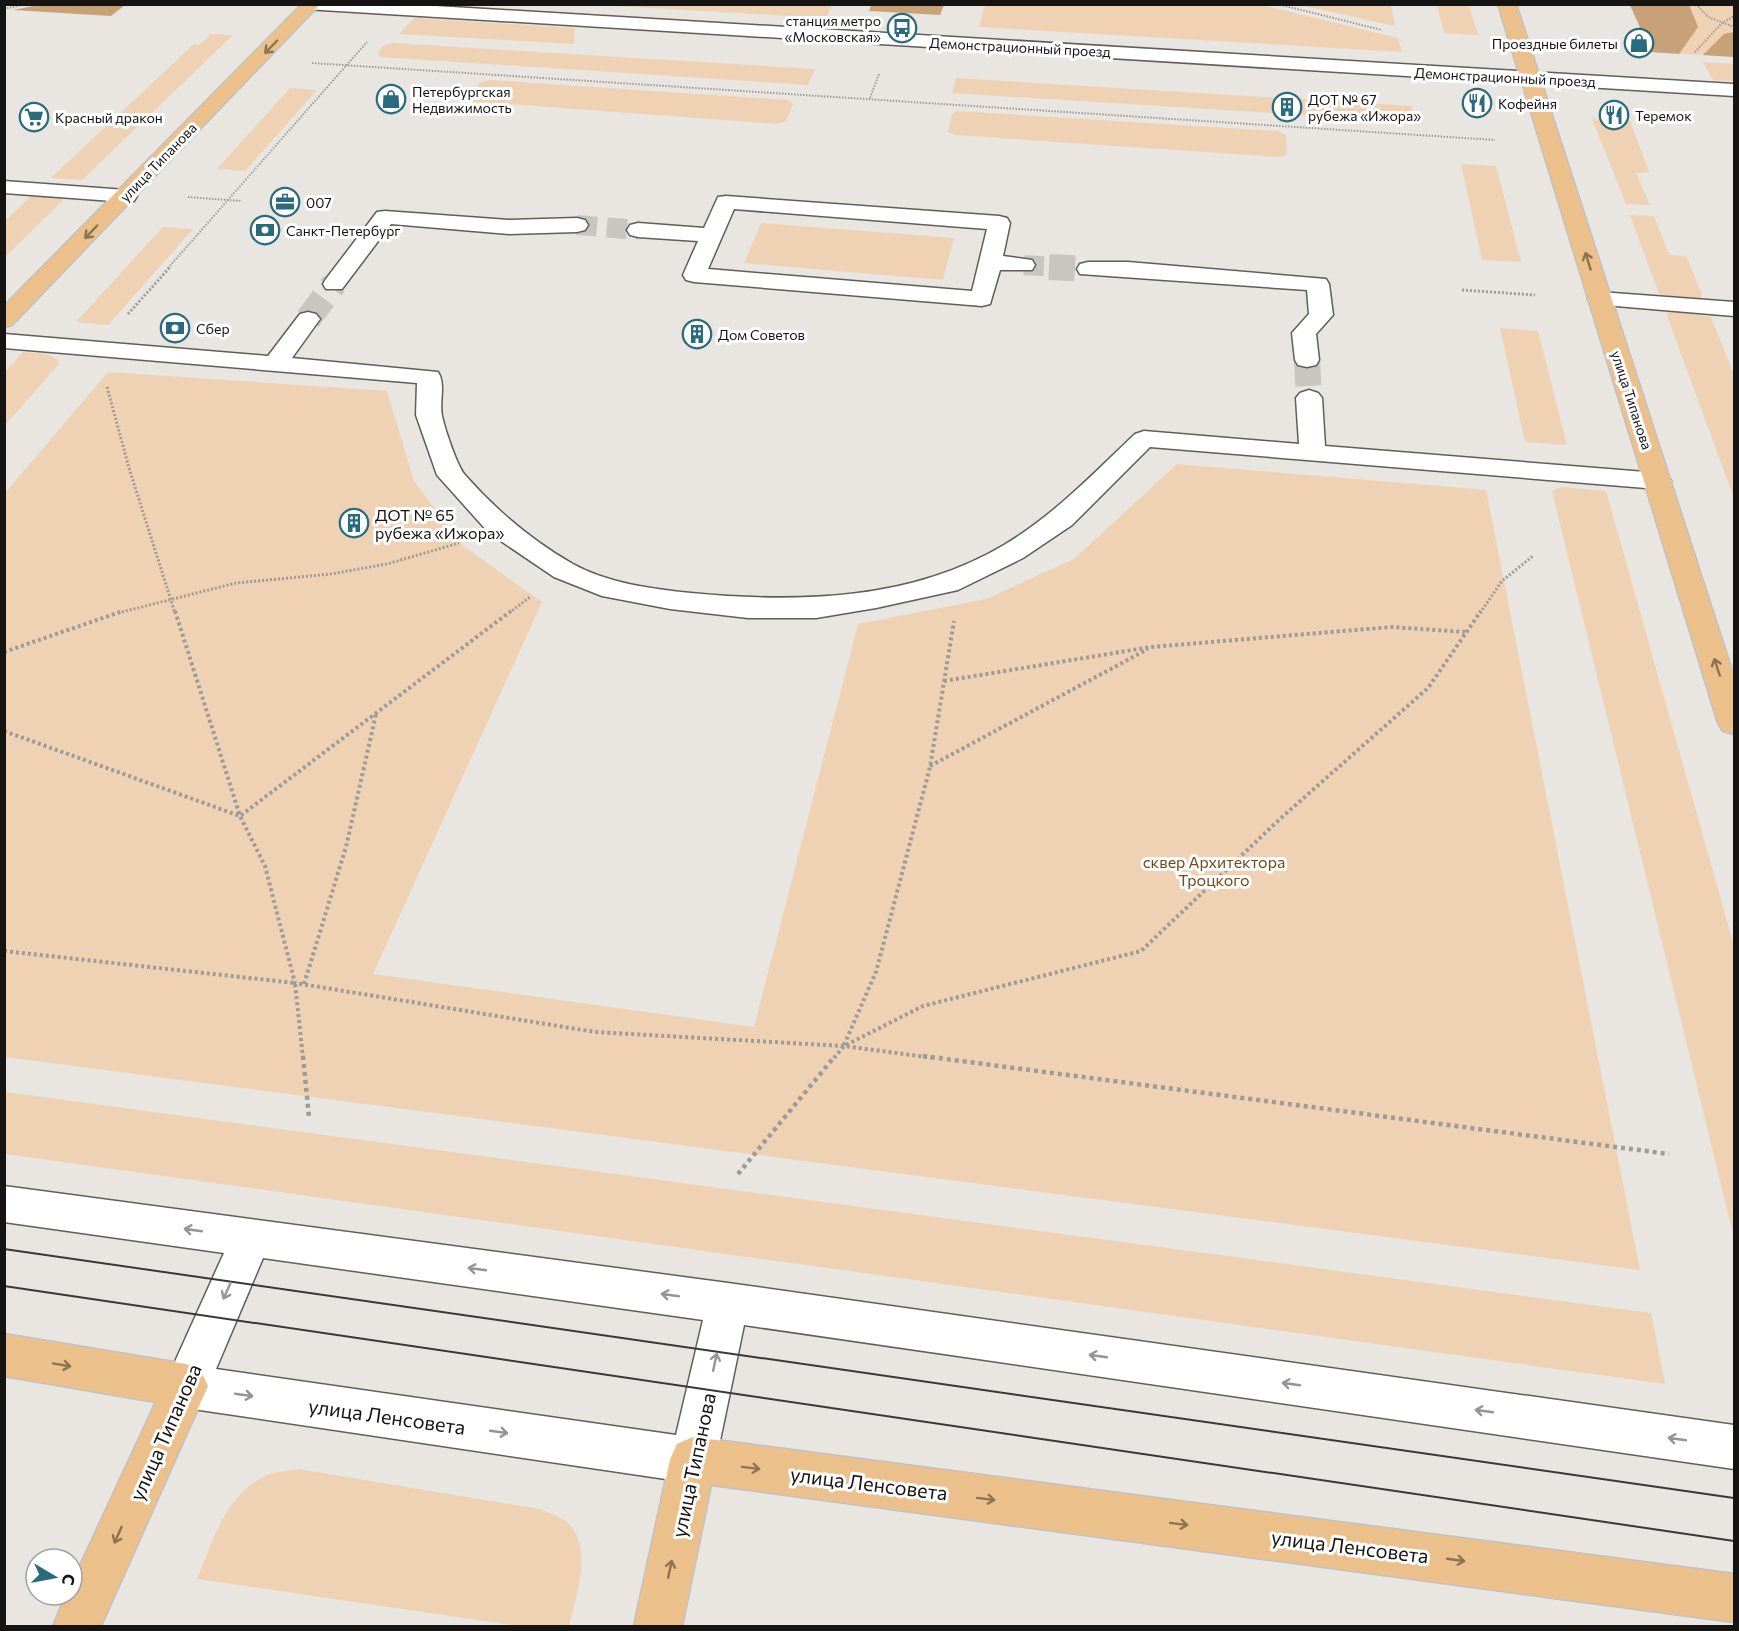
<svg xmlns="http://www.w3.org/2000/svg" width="1739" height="1631" viewBox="0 0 1739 1631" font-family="Commissioner,sans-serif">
  <rect width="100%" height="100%" fill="#e9e5e1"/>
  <g fill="#efd2b3">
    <path d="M1201 4 1266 6 1398 38 1402 52 979 27 985 5Z"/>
    <path d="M598 5H832L826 18Z"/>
    <path d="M1300 5H1391L1395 26Z"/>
    <path d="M1437 5H1469L1478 35 1444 33Z"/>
    <path d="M1630 5H1734V57L1651 52Z"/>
    <path d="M414 18 575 28 574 44 399 34Z"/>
    <path d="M211 34 233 35 82 180 51 178 194 44 199 45Z"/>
    <path d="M392 43 815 69 808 85 381 57 378 55 381 47Z"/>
    <path d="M1703 62 1734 64V81L1713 80Z"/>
    <path d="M956 78 1411 106 1415 122 952 93Z"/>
    <path d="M490 80 788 100 793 104 786 121 777 124 468 101 479 83Z"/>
    <path d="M290 88 317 90 245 171 217 169Z"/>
    <path d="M957 111 1278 131 1286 135 1287 154 1280 157 955 135 948 132 952 114Z"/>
    <path d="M1592 119 1630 121 1649 172 1636 173 1650 205 1626 204Z"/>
    <path d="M1461 164 1496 166 1521 262 1482 260Z"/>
    <path d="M33 194 66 197 5 257V221Z"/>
    <path d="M1630 215 1654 216 1669 255 1686 256 1702 294 1701 301 1659 294Z"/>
    <path d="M761 223 954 238 943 280 744 263Z"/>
    <path d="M163 227 193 229 108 325 76 322Z"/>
    <path d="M1675 311 1711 317 1734 375V498L1666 313Z"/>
    <path d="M1500 328 1538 331 1567 445 1525 442Z"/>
    <path d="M23 352 47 354 58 360V365L5 425V372Z"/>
    <path d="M108 372 387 391 414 481 463 546 542 602 373 974 754 1027 858 624 986 599 1074 559 1177 464 1486 490 1640 1270 5 1057V493Z"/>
    <path d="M1561 487 1606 491 1734 946V1238L1552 491Z"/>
    <path d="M5 1092 1651 1313 1665 1384 5 1154Z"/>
    <path d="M298 1469 539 1509C546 1512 554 1514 561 1518 597 1540 576 1595 569 1626H519L197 1579C213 1541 227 1490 270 1474 278 1471 289 1471 298 1469Z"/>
  </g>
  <g fill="#c7a177">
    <path d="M43 4H125V5L111 16 13 10Z"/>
    <path d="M1630 5H1689L1698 27 1679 54 1651 52Z"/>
    <path d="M1734 32V57L1703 55 1724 34Z"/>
  </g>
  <path fill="#c8a279" d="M871 5V4L944 5 940 15 869 11Z"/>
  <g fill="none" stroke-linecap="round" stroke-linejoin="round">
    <g stroke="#c9c6c2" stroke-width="20" stroke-dasharray="20 10" stroke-linecap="butt">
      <path d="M577 225 638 230"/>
      <path d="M1024 265 1073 268"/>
    </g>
    <g stroke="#c9c6c2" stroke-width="26" stroke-dasharray="26 13" stroke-linecap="butt">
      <path d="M1049 267 1088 269"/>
      <path d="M308 319 334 284"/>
      <path d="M1307 360 1309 398"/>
    </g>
    <g stroke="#615d59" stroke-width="3">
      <g id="minor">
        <path d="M297 4H402L1734 84V96L305 9Z"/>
        <path d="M4 181 126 190 134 191 137 196 134 201 126 202 4 193Z"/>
        <path d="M726 196 999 216 1007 218 1010 223 1003 256 1032 260 1035 265 1032 270H1000L990 304 982 306 694 282 686 280 683 275 698 241 638 237 630 235 627 230 630 225 638 223 704 228 718 197ZM734 209 987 229 972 291 708 269Z"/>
        <path d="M385 211 509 220 577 218 585 220 588 225 585 230 577 232 509 234 391 224 342 289H326L323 284 326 279 377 212Z"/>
        <path d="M1088 262H1128L1326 279 1329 284 1333 315 1316 334 1319 360 1316 365 1307 367 1298 365 1295 360 1292 333 1309 314 1307 290 1080 274 1077 269 1080 264Z"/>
        <path d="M1600 292 1734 302V316L1592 304 1588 299 1592 294Z"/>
        <path d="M308 312 316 314 320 319 292 358 438 372C446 384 439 402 442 416 445 429 457 466 465 475 496 510 532 541 573 564 607 583 652 589 691 593 797 603 910 601 1004 545 1054 515 1093 474 1135 434L1144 431 1299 444 1296 398 1300 393 1309 390 1318 393 1322 398 1325 446 1658 473 1667 475 1671 481 1667 487 1658 489 1150 447 1072 525 1023 558 958 590 876 608 816 618H748L670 609 602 596 554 577 489 533 437 475 416 415 417 383 4 348V334L268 356 300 314Z"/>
        <path d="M4 1186 728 1283 1734 1425V1469L744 1325 716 1460 709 1476 693 1483 186 1408 171 1401 164 1386 224 1253 4 1222ZM263 1258 703 1320 676 1435 216 1369Z"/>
      </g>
    </g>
    <g stroke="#c2c2c2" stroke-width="3">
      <g id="major">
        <path d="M302 4H320L12 325 4 327V306Z"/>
        <path d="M1498 4H1516L1734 677V734L1723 731 1718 723Z"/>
        <path d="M4 1334 186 1364 201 1371 208 1386 101 1626H53L66 1595H72V1583L156 1402 4 1376Z"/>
        <path d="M693 1437 1734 1574V1622L711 1485 682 1626H634L670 1460 677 1444Z"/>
      </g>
    </g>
    <g stroke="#9e9b98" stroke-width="2" stroke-dasharray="1.5 1.5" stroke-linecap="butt">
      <path d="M1277 4 1382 30"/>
      <path d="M1696 4 1708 17 1734 27"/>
      <path d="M4 9 26 4"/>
      <path d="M1695 52 1721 24 1734 16"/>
      <path d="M312 63 1495 140"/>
      <path d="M870 98 879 74"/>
      <path d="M188 197 241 201"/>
      <path d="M168 268 367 42"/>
    </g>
    <g stroke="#9e9b98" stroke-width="3" stroke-dasharray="2 2" stroke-linecap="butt">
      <path d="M1462 290 1535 295"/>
      <path d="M128 314 170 267"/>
      <path d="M107 387 129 468 175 613"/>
      <path d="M118 613 236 583 331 574 387 564 459 543"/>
      <path d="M509 613 530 597"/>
      <path d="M1480 613 1502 581 1533 556"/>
    </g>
    <g stroke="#9e9b98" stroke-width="4" stroke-dasharray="3 3" stroke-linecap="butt">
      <path d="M175 611 240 816 265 866 295 983 595 1032 844 1046 934 1058"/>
      <path d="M4 652 123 611"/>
      <path d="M944 681 1151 647 1392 627 1465 632"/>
      <path d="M4 731 240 816 511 611"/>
      <path d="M930 766 1148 649"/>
      <path d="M4 951 295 983 303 1058"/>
      <path d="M304 984 346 847 376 714"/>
      <path d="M844 1045 876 972 930 767 954 621"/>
      <path d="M834 1058 844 1046 923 1006 1141 951 1281 818 1428 688 1481 611"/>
    </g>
    <g stroke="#9e9b98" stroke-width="4.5" stroke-dasharray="4 4" stroke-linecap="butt">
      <path d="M303 1056 309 1117"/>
      <path d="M923 1056 1669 1154"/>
      <path d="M738 1174 835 1056"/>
    </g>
    <use href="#minor" fill="#fff" fill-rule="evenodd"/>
    <use href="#major" fill="#ebc08a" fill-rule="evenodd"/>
    <g stroke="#3a3736" stroke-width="2">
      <path d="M4 1249 1734 1498"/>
      <path d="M4 1286 1734 1541"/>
    </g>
  </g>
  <defs><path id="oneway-shaft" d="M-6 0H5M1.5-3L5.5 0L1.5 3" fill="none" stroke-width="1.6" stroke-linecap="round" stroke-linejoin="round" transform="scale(1.5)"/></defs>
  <g stroke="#8b7354">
    <use href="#oneway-shaft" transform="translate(271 47) rotate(134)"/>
    <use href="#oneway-shaft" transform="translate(91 232) rotate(134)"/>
    <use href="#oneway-shaft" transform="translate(1588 261) rotate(-107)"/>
    <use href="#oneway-shaft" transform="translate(1717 667) rotate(-108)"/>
    <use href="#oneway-shaft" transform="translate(62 1365) rotate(10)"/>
    <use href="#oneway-shaft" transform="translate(751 1468) rotate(7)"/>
    <use href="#oneway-shaft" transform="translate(986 1499) rotate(7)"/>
    <use href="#oneway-shaft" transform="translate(1179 1524) rotate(7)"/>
    <use href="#oneway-shaft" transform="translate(118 1535) rotate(114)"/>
    <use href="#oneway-shaft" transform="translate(1456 1560) rotate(8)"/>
    <use href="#oneway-shaft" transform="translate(670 1569) rotate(-78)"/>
  </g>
  <g stroke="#969595">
    <use href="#oneway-shaft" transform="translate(193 1230) rotate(-172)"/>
    <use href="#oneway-shaft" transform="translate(477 1269) rotate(-172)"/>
    <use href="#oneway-shaft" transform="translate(227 1291) rotate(114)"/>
    <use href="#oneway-shaft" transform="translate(670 1295) rotate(-172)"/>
    <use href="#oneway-shaft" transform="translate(1098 1356) rotate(-172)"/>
    <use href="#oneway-shaft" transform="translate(715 1362) rotate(-78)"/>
    <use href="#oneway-shaft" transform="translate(1291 1384) rotate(-172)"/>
    <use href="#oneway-shaft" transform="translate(244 1395) rotate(8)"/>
    <use href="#oneway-shaft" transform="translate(1484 1411) rotate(-172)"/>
    <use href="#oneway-shaft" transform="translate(499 1432) rotate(8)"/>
    <use href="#oneway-shaft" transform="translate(1677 1439) rotate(-172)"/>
  </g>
  <defs>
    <g id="bus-ring" transform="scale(1.5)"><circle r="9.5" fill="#fff" stroke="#296b7d" stroke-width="1.5"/><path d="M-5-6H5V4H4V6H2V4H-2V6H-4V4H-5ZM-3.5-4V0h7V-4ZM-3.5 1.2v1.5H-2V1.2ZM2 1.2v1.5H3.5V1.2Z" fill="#296b7d"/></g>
    <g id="shop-ring" transform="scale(1.5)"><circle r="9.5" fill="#fff" stroke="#296b7d" stroke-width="1.5"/><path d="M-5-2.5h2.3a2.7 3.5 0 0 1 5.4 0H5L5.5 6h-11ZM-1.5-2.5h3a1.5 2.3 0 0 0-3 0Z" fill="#296b7d"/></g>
    <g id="restaurant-ring" transform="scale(1.5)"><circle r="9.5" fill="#fff" stroke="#296b7d" stroke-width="1.5"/><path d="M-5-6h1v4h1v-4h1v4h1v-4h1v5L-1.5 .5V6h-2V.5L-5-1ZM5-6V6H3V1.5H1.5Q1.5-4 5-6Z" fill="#296b7d"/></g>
    <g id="building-ring" transform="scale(1.5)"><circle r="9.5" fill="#fff" stroke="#296b7d" stroke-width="1.5"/><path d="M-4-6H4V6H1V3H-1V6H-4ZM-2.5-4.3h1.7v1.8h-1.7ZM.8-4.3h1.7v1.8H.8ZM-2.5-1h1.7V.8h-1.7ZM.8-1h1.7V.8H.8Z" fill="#296b7d"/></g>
    <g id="supermarket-ring" transform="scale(1.5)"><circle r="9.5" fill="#fff" stroke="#296b7d" stroke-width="1.5"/><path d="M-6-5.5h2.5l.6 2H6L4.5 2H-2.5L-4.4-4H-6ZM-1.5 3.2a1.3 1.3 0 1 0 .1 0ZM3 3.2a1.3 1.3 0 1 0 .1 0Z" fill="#296b7d"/></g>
    <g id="office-ring" transform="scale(1.5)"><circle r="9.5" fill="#fff" stroke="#296b7d" stroke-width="1.5"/><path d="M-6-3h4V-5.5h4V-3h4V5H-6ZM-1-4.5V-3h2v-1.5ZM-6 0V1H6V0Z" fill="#296b7d"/></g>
    <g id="bank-ring" transform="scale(1.5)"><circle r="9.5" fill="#fff" stroke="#296b7d" stroke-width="1.5"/><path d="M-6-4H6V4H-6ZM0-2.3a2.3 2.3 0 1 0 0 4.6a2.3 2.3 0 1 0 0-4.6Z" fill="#296b7d"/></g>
  </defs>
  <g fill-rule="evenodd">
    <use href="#bus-ring" x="902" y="28"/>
    <use href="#shop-ring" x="1639" y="43"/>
    <use href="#shop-ring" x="391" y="99"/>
    <use href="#restaurant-ring" x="1477" y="103"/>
    <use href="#building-ring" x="1287" y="107"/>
    <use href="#restaurant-ring" x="1614" y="115"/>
    <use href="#supermarket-ring" x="34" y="117"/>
    <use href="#office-ring" x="285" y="202"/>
    <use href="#bank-ring" x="265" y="230"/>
    <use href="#bank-ring" x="175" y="328"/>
    <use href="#building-ring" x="697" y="334"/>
    <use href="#building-ring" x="354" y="523"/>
  </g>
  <g text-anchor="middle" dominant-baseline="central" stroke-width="6" stroke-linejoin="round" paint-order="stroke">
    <g font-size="14" fill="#161413" stroke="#fff" text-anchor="start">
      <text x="881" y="20" text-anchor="end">станция метро<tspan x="881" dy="16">«Московская»</tspan></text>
      <text x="1618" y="43" text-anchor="end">Проездные билеты</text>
      <text x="412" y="91">Петербургская<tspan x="412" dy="16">Недвижимость</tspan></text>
      <text x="1308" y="99">ДОТ № 67<tspan x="1308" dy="16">рубежа «Ижора»</tspan></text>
      <text x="1498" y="103">Кофейня</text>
      <text x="1635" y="115">Теремок</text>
      <text x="55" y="117">Красный дракон</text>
      <text x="306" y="202">007</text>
      <text x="286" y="230">Санкт-Петербург</text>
      <text x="196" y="328">Сбер</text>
      <text x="718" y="334">Дом Советов</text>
    </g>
    <g font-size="14" fill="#161413" stroke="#fff">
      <text transform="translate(1020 47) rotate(3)">Демонстрационный проезд</text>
      <text transform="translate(1505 77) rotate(3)">Демонстрационный проезд</text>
      <text transform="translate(158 162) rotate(-46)">улица Типанова</text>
      <text transform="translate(1632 400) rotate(72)">улица Типанова</text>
    </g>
    <g font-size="16" fill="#161413" stroke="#fff" text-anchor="start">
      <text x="375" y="514">ДОТ № 65<tspan x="375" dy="18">рубежа «Ижора»</tspan></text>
    </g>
    <g font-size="16" fill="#714a1a" stroke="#fff">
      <text x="1214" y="861">сквер Архитектора<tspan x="1214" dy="18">Троцкого</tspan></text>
    </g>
    <g font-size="20" fill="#161413" stroke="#fff">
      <text transform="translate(387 1416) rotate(8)">улица Ленсовета</text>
      <text transform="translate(165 1432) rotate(-66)">улица Типанова</text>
      <text transform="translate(693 1465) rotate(-78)">улица Типанова</text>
      <text transform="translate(869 1483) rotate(7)">улица Ленсовета</text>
      <text transform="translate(1350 1546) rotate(7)">улица Ленсовета</text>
    </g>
  </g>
  <rect width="1739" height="1631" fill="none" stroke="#161413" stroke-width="12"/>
  <g transform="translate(54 1577) rotate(100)"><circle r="28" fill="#ffffff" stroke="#a2a1a1" stroke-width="1.5"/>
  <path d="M0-4.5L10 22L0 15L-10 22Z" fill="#296b7d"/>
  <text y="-9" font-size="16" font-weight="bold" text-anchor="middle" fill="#161413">С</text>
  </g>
</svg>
